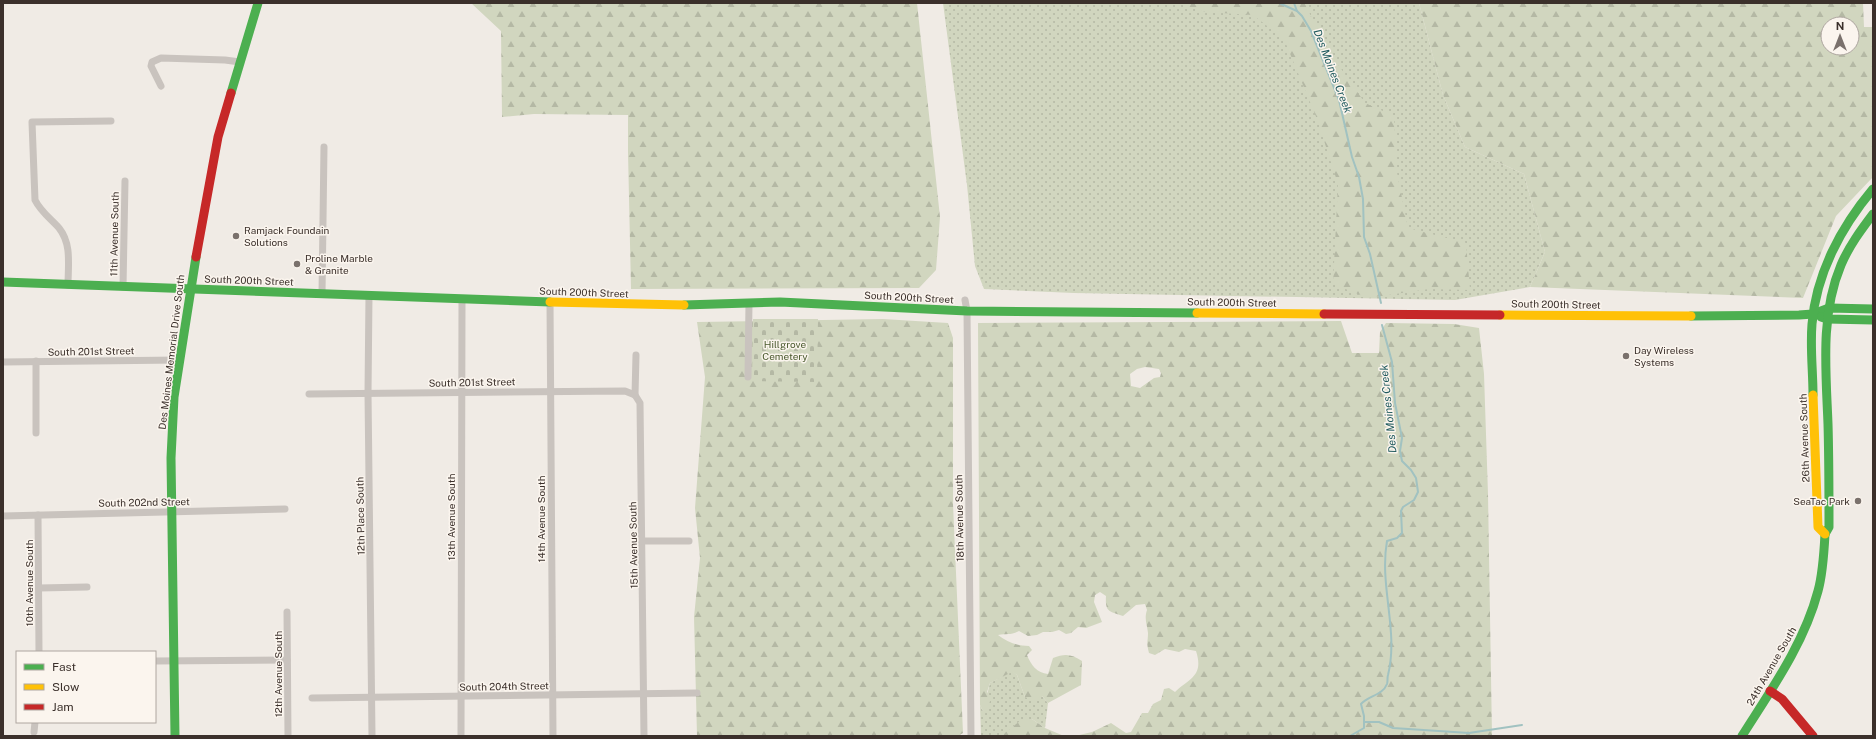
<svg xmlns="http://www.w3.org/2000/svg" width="1876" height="739" viewBox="0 0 1876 739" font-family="'Public Sans',sans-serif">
  <defs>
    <pattern id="grass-dots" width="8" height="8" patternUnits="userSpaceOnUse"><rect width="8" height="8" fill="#d1d6bf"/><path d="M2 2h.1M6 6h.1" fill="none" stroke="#b4b8a4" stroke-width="1.8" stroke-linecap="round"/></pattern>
    <pattern id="forest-firs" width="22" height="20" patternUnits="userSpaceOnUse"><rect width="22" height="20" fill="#d1d6bf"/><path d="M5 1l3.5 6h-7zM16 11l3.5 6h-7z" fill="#b4b8a4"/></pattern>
    <pattern id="cemetery-stones" width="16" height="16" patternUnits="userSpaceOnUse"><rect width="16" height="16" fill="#d1d6bf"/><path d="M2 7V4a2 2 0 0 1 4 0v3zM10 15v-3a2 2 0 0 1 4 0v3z" fill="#b4b8a4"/></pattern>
  </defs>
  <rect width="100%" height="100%" fill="#f0ebe5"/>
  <g fill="url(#grass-dots)">
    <path d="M943 3H1419L1443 95 1465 147 1524 174 1545 252 1530 287 1455 300 1074 293 984 289 975 266 967 185Z"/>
    <path d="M1012 671 1017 675 1025 697 1042 696 1048 703 1045 728 1032 719 1001 736H981L980 705 983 711 990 683Z"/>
  </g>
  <g fill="url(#forest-firs)" fill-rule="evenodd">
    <path d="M471 3H917L940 217 936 270 919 288 631 289 628 152V115L534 114 502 117 501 31Z"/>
    <path d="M1176 3H1305L1323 43 1365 103 1394 116 1397 173 1408 228 1466 243 1470 290 1429 289 1368 298 1333 284 1338 184 1317 119 1284 39 1253 15 1205 12Z"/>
    <path d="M1419 3H1863L1864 27H1873V177L1836 216 1803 298 1530 287 1545 252 1524 174 1465 147 1443 95ZM1828 24H1852V48H1828Z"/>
    <path d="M883 319 948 323 953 338V504L963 733 958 736H697L694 617 700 558 695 508 705 377 697 322Z"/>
    <path d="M1341 321 1352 353H1379L1380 332 1386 323 1454 324 1479 328 1484 374 1488 494 1492 736H1075L1092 732 1111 723 1126 733 1131 732 1142 713H1148L1153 704 1161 700 1164 689 1169 688 1175 692C1190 678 1204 676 1196 651L1185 649 1179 652 1165 649 1155 655 1149 653C1146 642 1148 642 1148 633 1147 624 1144 619 1147 610L1145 604 1136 605 1123 616C1109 611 1105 612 1106 596L1100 592 1095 595 1094 602 1102 622 1086 628 1078 627 1071 633 1066 634 1059 630 1052 632H1043L1037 635 1028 636 1019 631C1010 636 1007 633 998 635 1007 642 1017 646 1029 646L1032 650 1027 655C1031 665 1037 673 1048 674L1053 658C1065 653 1072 654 1082 661L1081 685 1048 703 1042 696 1034 701 1025 697 1017 675 1012 672 990 683 987 692 991 698 988 707 983 711 980 705 978 323ZM1145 367 1159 369 1161 373 1160 377 1154 378 1140 388 1131 386 1130 374 1137 369Z"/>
    <path d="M1032 719 1045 728 1064 736H1001L1020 721Z"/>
  </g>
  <path fill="url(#cemetery-stones)" d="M753 319H818L817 382 752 381Z"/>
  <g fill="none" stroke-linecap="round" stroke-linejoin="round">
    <g stroke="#a1c2c1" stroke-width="2">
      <path d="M1279 3 1297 11"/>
      <path d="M1294 3 1297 11 1302 16 1311 31 1339 100 1352 157 1359 177 1363 199 1364 237 1370 254 1381 303"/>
      <path d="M1364 722H1379L1393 728 1469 733 1522 725"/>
      <path d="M1350 736 1364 728V716L1361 704C1368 696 1383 695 1387 684 1388 681 1387 678 1388 675 1399 631 1379 586 1387 541L1397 538 1402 533 1401 511 1403 507 1414 500 1418 492 1416 478 1411 470 1402 461 1400 451 1402 438 1395 403 1392 362 1382 325"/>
    </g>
    <g stroke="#c9c3be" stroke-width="7">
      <path d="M161 86 151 66 152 62 161 58 225 60 240 62"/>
      <path d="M68 285C68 266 72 244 59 228 51 219 41 212 35 200L32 122 111 121"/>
      <path d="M123 287 125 181"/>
      <path d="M322 294 324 147"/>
      <path d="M369 295 368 393 372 736"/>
      <path d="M965 300 967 311 971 736"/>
      <path d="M550 302 553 736"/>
      <path d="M636 355 635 395 640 403 644 736"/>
      <path d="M3 362 179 360"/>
      <path d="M748 377 749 303"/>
      <path d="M309 394 625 391 635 395"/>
      <path d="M36 433V361"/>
      <path d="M38 515 39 652"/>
      <path d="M3 516 285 509"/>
      <path d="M643 541H689"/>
      <path d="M39 588 87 587"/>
      <path d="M287 612 288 736"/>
      <path d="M155 661 287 660"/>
      <path d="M312 698 697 693"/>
      <path d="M34 732 35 722"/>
      <path d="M461 736 462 299"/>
    </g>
    <g stroke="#4caf50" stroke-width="9">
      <path d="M231 93 258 3"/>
      <path d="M3 282 550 302"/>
      <path d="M684 305 780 302 967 311 1197 313"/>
      <path d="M1691 316 1799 315 1813 314 1829 308 1873 309"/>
      <path d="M1821 317 1827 319 1873 320"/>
      <path d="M1813 395C1813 371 1810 348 1812 324 1816 274 1841 227 1873 189"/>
      <path d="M1825 534 1829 527C1829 493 1829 458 1828 424 1826 371 1820 315 1841 265 1849 246 1861 230 1873 214"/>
      <path d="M175 736 171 458 174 397 196 257"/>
      <path d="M1742 736C1771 690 1804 644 1818 591 1823 573 1824 553 1825 534"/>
    </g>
    <g stroke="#ffc107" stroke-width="9">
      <path d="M550 302 684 305"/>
      <path d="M1197 313 1324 314"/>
      <path d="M1500 315 1691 316"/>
      <path d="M1813 395 1818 527 1825 534"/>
    </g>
    <g stroke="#c62828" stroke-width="9">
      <path d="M196 257 218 137 231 93"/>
      <path d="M1324 314 1500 315"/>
      <path d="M1770 691 1782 699 1813 736"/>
    </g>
  </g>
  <g fill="#7a716c" stroke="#fbf5ee" stroke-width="1.5">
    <circle cx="236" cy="236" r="4"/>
    <circle cx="297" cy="264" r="4"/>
    <circle cx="1626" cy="356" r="4"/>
    <circle cx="1858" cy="501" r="4"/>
  </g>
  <g text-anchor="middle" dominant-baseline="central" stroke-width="3" stroke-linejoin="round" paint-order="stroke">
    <g font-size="10" fill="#3b302b" stroke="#fbf5ee" text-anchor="start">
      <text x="244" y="230">Ramjack Foundain<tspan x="244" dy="12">Solutions</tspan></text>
      <text x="305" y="258">Proline Marble<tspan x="305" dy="12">&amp; Granite</tspan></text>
      <text x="1634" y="350">Day Wireless<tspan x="1634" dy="12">Systems</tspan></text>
      <text x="1850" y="501" text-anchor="end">SeaTac Park</text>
    </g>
    <g font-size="10" fill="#3b302b" stroke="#fbf5ee">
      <text transform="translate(114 234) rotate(-89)">11th Avenue South</text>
      <text transform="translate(249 280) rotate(2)">South 200th Street</text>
      <text transform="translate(584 292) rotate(2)">South 200th Street</text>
      <text transform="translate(909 297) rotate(3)">South 200th Street</text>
      <text transform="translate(1232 302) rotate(1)">South 200th Street</text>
      <text transform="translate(1556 304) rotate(1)">South 200th Street</text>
      <text transform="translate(91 351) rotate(-1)">South 201st Street</text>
      <text transform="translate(171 352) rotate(-83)">Des Moines Memorial Drive South</text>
      <text transform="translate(472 382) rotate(-1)">South 201st Street</text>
      <text transform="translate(1804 438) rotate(-92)">26th Avenue South</text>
      <text transform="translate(144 502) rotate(-1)">South 202nd Street</text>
      <text transform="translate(360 516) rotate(-91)">12th Place South</text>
      <text transform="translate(451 517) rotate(-90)">13th Avenue South</text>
      <text transform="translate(959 518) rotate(-91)">18th Avenue South</text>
      <text transform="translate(541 519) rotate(-90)">14th Avenue South</text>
      <text transform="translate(633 545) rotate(-91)">15th Avenue South</text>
      <text transform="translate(29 583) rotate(-90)">10th Avenue South</text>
      <text transform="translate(1771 666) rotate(-60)">24th Avenue South</text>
      <text transform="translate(278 674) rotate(-90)">12th Avenue South</text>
      <text transform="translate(504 686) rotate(-1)">South 204th Street</text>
    </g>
    <g font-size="10" fill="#4a5a2e" stroke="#fbf5ee">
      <text x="785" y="344">Hillgrove<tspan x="785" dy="12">Cemetery</tspan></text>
    </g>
    <g font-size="11" font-style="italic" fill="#1f5a5e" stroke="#fbf5ee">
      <text transform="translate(1333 71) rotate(69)">Des Moines Creek</text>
      <text transform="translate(1388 409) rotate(-96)">Des Moines Creek</text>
    </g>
  </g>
  <rect width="1876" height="739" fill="none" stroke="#3b302b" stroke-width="8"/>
  <rect x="16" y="651" width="140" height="72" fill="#fbf5ee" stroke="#aea6a0"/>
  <rect x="24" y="664" width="20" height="6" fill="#4caf50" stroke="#aea6a0"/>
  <text x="52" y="671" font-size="12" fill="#3b302b">Fast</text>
  <rect x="24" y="684" width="20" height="6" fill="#ffc107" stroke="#aea6a0"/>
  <text x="52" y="691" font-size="12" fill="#3b302b">Slow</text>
  <rect x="24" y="704" width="20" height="6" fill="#c62828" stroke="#aea6a0"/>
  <text x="52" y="711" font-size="12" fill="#3b302b">Jam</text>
  <g transform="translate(1840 36)"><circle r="19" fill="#fbf5ee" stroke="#aea6a0"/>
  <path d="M0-3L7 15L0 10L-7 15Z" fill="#7a716c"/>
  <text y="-6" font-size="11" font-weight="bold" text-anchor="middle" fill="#3b302b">N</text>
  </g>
</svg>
